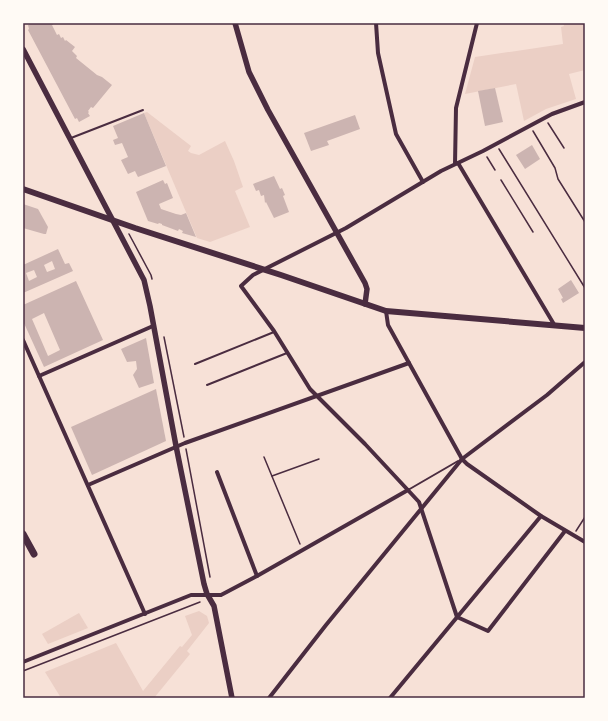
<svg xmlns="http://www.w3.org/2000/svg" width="608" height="721" viewBox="0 0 608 721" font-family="'PT Sans',sans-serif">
  <rect width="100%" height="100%" fill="#f7e1d7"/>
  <g fill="#ebcfc5">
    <path d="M563 23H585V70L569 74 576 99 546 109 524 121 516 84 465 94 475 57 563 44 561 27 564 26Z"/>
    <path d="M147 112 191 146 188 151 191 153 199 155 225 141 234 161 243 187 235 191 250 227 210 242 197 238 144 113Z"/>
    <path d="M199 611 207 616 209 623 187 651 190 654 154 698H61L45 672 116 643 143 691 180 646 182 647 192 635 185 616Z"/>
    <path d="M79 613 88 628 48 644 42 634Z"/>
  </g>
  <g fill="#ccb4b1" fill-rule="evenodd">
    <path d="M32 23H52L53 25H52L57 35 59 34 61 38 63 37 65 41 66 40 75 47 72 51 77 56 76 58 97 75 102 77 112 85 93 108 91 107 88 111 89 112 88 113 90 116 79 122 77 118 75 119 28 30 29 29 28 25Z"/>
    <path d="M495 88 503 122 485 126 478 91Z"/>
    <path d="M144 113 166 166 138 177 135 171 128 174 121 160 128 157 122 143 115 145 113 140 118 138 113 126Z"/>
    <path d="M355 115 360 129 327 141 329 145 311 151 304 133Z"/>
    <path d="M532 145 540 159 525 169 516 155Z"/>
    <path d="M274 176 280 189 282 188 285 195 283 196 289 212 274 218 266 202 265 203 264 195 261 196 259 190 256 191 253 184Z"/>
    <path d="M163 180 165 184 167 183 173 198 159 204 161 209 176 214 181 215 186 213 196 237 182 233 183 231 179 229 178 231 162 225V224L159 223 158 224 148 221 136 192Z"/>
    <path d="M23 204 38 209 48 227 46 234H44L23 228Z"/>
    <path d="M58 249 65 264 69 263 73 271 23 293V265ZM52 261 55 269 47 272 44 265ZM34 270 37 277 29 281 26 273Z"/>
    <path d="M571 280 579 293 563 303 561 299 563 298 558 289Z"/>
    <path d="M76 281 103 340 44 367 23 321V305ZM44 313 60 350 48 356 32 319Z"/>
    <path d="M146 338 154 383 139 388 133 375 137 369 136 361 127 362 121 349Z"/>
    <path d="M156 389 166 441 92 475 71 427Z"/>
  </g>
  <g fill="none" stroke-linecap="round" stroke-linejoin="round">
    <g stroke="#4a2c40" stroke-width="1.5">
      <path d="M548 123 564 148"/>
      <path d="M533 131 555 168 558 179 585 222"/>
      <path d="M499 149 585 288"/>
      <path d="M487 157 495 170"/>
      <path d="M501 180 533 232"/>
      <path d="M129 234 151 275 152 279"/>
      <path d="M164 337 184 437"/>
      <path d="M186 449 210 577"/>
      <path d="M264 457 300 544"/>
      <path d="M272 476 319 459"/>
      <path d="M576 531 585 517"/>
      <path d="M23 671 200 602"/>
    </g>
    <g stroke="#4a2c40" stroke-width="2">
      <path d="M71 138 143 110"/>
      <path d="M195 364 274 332"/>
      <path d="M207 385 287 353"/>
      <path d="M408 490 458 461"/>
    </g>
    <g stroke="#4a2c40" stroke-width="4">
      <path d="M376 23 378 53 396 134 423 182"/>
      <path d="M458 163 555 326"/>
      <path d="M455 164 456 108 477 23"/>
      <path d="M386 311 388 325 462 459 467 464 541 516 585 542"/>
      <path d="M23 340 145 614"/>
      <path d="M39 376 153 326"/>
      <path d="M217 472 257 576"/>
      <path d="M88 485 185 443 409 363"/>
      <path d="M565 531 488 631 457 617 419 502 365 444 310 389 274 331 241 286 253 275 346 228 441 171 483 151 552 114 585 102"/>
      <path d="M23 662 191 595H221L257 576 408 490"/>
      <path d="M269 698 326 625 462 459 547 395 585 362"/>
      <path d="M390 698 541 516"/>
    </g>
    <g stroke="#4a2c40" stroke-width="5.5">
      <path d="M235 23 249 72 268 110 365 283 367 289 365 304"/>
      <path d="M23 49 144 280 150 306 176 446 204 584 207 594 214 606 232 698"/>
    </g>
    <path stroke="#4a2c40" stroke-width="6" d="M23 189 135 228 281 275 386 311 585 328"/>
    <path stroke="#4a2c40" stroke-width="7" d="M23 534 34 554"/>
  </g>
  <rect width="608" height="721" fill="none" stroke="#fffaf5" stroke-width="48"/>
  <rect x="24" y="24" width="560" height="673" fill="none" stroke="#4a2c40" stroke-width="1.5"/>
</svg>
